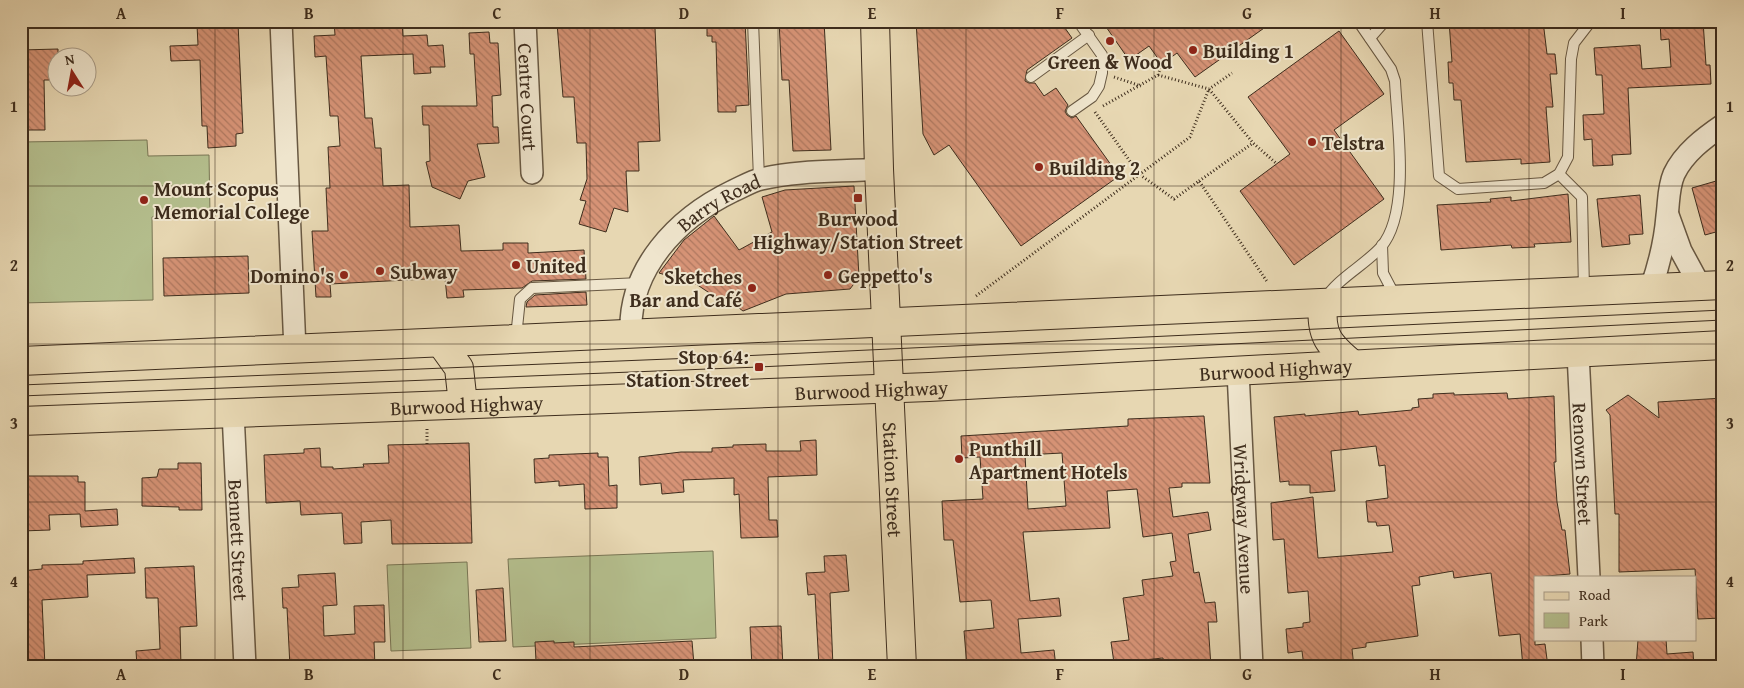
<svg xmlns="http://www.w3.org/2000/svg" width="1744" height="688" viewBox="0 0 1744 688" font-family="'Gentium Book Plus',serif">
  <defs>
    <pattern id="building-back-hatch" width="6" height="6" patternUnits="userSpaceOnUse" patternTransform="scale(1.25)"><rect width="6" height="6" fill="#d69376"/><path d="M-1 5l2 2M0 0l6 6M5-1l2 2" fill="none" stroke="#af7860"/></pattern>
  </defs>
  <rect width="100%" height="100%" fill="#e7d7b2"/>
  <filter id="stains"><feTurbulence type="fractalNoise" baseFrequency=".004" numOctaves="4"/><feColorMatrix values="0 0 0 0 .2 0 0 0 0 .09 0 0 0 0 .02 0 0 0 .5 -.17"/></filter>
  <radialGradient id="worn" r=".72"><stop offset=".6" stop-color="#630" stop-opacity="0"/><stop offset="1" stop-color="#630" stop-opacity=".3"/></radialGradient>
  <g fill="#b4be8d" stroke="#797655">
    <path d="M147 140 148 156 209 155 210 215 152 217 153 300 21 303V142Z"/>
    <path d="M713 551 716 638 513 647 508 559Z"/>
    <path d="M467 562 471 648 391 651 387 565Z"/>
  </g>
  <g fill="url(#building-back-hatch)" stroke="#3e2d1d" fill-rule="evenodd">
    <path d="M334 21H364V24L402 22 403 36 427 35 428 46 443 45 445 67H430L431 73 414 74 413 54 361 56 365 118H372L375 148H381L383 186 409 185 410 227 459 225 461 251 503 250V243H528V253L584 250 586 279 532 281 522 288 463 290 464 297 447 298 445 278 330 284 331 297H316L312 231H328L326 188H330L328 147 340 146 338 116H330L326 56 315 57 314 36 335 35Z"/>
    <path d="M586 21 587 28H655L660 141 638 142 639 171H626L628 212 614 208 606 232 579 224 586 201 580 200 587 179 586 143H577L574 97H563L557 23Z"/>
    <path d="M707 21H745L749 105 736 106V112H718L716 42H712V36H707Z"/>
    <path d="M779 21H824L831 150 793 151 789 80H782Z"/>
    <path d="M916 21H1060L1072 38 1027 70 1025 81 1029 83H1035L1044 96 1056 88 1068 105 1065 111 1067 115 1072 118 1076 116 1119 176 1021 246 949 145 934 155 923 134Z"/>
    <path d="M1102 21H1274L1195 77 1177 53 1162 64 1149 46 1129 60Z"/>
    <path d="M1449 21H1543L1547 54H1555L1557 74H1550L1553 107H1546L1550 162 1521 164V159L1466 162 1461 100H1454L1453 83H1449L1448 62H1452Z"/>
    <path d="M1660 21H1703L1706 65H1710L1711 84 1628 88 1631 154 1612 155 1613 165 1593 166 1592 139 1584 140 1583 115 1604 114 1602 75H1596L1594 48 1640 45 1642 69 1671 67 1669 39 1661 40Z"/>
    <path d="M238 23 243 133 236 134V146L208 148 207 126H202L200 60 171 61 170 46 198 45 197 25Z"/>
    <path d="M1339 31 1384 94 1334 130 1384 199 1294 265 1240 191 1290 154 1248 97Z"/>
    <path d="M489 32 490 43H498L501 95 492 96 493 127H498L499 143 477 144 485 177 468 181 460 199 432 187 426 162 430 161 429 125H423L422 106H477L474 54H470L469 33Z"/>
    <path d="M58 49V80H44L45 130H21V50Z"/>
    <path d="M1723 179V230L1705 235 1692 188Z"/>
    <path d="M854 186 859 277 850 289 786 294 743 311 731 302 729 306 696 284 659 273 684 240 714 216 739 250 772 232 762 197 785 190Z"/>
    <path d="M1568 194 1571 242 1534 244 1535 247 1512 248 1511 245 1441 250 1437 205 1491 202 1490 199 1511 197V201Z"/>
    <path d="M1640 195 1643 234 1629 235 1630 244 1602 247 1597 199Z"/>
    <path d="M248 256 249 293 164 296 163 258Z"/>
    <path d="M586 292 587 305 526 307 527 302 535 295Z"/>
    <path d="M1454 393V395L1507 393 1508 399 1554 396 1556 462H1554L1557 502 1562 530H1565L1570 574 1535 577V645L1545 644 1548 667H1523L1520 634 1499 636 1491 573 1454 578 1453 571 1419 577 1420 585 1412 586 1418 636 1366 643V647L1352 649 1354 667H1304L1302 651 1288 653 1286 629 1303 627V623L1310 622 1308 591 1288 593 1284 539 1273 540 1271 503 1313 497 1318 558 1393 552 1389 525 1377 526 1376 522H1368L1366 501 1388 498 1385 465 1379 466 1376 446 1331 451 1335 491 1310 493V485H1289V481L1280 482 1274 417 1305 414V416L1358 411 1359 415 1412 410V408L1419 407 1418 399 1433 398V394Z"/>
    <path d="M1628 395 1659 418 1658 402 1723 398V568H1720L1722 618 1698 619 1695 569 1619 572V514H1615L1610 415 1606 410Z"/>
    <path d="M1204 416 1210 483H1182V487L1169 488 1173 517 1208 512 1211 530 1188 534 1194 573 1199 572 1205 603 1215 602 1217 622H1208L1211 667 1163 666V658L1114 663 1111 642 1129 640 1123 598 1144 595 1142 580 1173 576 1170 562 1176 561 1172 533 1143 537 1137 489 1107 491 1110 528 1023 532 1030 601 1059 598 1061 616 1018 619 1021 653 1054 650 1056 667H967L964 631 994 628 991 600 960 602 953 540H944L942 501 983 499 980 457 962 458 961 436 1128 426V419ZM1062 453 1066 506 1028 509 1025 455Z"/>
    <path d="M816 440 817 475 768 477 769 520H777L778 537 741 538 739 494 734 495V478L683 480 684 492 662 494 661 483 640 485 639 457 681 452H712V448L733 447V445L766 444V451H801L800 441Z"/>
    <path d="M469 443 472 543 392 544 391 520 361 522 362 543 344 544 342 513 301 515 300 501 266 503 264 455 304 453V449L320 448 321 467H333V469L364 467 363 464 389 463 388 445Z"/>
    <path d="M598 453V457H608L609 486 617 485V508L585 509 584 484 559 486V481L535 483 534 459 549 458V455Z"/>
    <path d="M178 463H201L202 510H179V507L142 506V478L157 477 159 469H178Z"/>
    <path d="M21 476H78V482H85V511L117 509 118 525 81 527 80 514 49 515 50 530 21 531Z"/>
    <path d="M846 555 849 591 830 593 833 667H819L815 594 808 595 806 573 825 572 824 556Z"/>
    <path d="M134 558 135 573 87 575 88 597 42 600 45 667H21V571L42 569V565L83 564V561Z"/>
    <path d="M194 566 197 626 180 627 181 667H159V665L137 666 136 651 160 649 158 598H146L145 568Z"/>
    <path d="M335 573 337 605 323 606 324 636 355 634 354 606 384 605 385 642H374L375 667H290L287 608H283L282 588 299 587 298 575Z"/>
    <path d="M503 588 506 641 479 642 476 590Z"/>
    <path d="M781 626 783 667H752L750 627Z"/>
    <path d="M1645 639H1666L1667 654 1693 652 1694 667H1636L1638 640Z"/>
    <path d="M554 641V643L574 642V647L692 641 694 665 552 667V665H545V660L536 661 535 642Z"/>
  </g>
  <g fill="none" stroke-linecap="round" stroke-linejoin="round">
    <g stroke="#685842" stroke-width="12">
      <g id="lane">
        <path d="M753 21 759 179"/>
        <path d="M1427 21 1439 176 1458 189 1544 183 1559 174 1568 157 1571 59 1574 43 1591 21"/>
        <path d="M1370 38 1385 21"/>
        <path d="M1031 77 1089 35"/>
        <path d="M1072 111 1092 97 1099 86 1102 73V55L1078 21"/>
        <path d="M1559 174 1582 197 1584 290"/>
        <path d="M1382 245 1383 273 1395 296"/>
        <path d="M1325 299C1338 278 1365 265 1381 247 1411 212 1397 125 1395 81L1391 69 1358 21"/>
        <path d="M516 337 520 299 532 288 640 283"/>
      </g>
    </g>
    <g stroke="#685842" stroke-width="24">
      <g id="street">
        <path d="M281 21 295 350"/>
        <path id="s1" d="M525 21 532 173"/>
        <path d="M1668 215 1681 251 1700 286"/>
        <path d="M1651 288C1659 265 1665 241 1667 216 1669 202 1668 188 1674 174 1684 153 1704 138 1723 125"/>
        <path id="s2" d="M631 334C628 269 677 218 733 191 742 187 752 181 761 179 799 170 840 172 879 169"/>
        <path id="s3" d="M1578 353 1589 577"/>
        <path id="s4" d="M1238 371 1252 667"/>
        <path id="s5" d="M233 412 245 667"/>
        <path d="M1592 639 1593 667"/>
      </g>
    </g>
    <g stroke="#3e2d1d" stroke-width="30">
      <g id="primary">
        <path id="s6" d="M875 21 879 169 902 667"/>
      </g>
    </g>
    <g stroke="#3e2d1d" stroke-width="30">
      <g id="highway">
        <path d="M1323 304C1320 335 1329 345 1352 364"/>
        <path d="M441 343 459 368 463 404"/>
        <path d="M21 361 1723 285"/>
        <path id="s7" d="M21 421 929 387 1723 345"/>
      </g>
    </g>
    <g stroke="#3e2d1d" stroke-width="3" stroke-dasharray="1 2.5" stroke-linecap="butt">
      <path d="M1158 75 1209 89 1232 73"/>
      <path d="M1114 77 1141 86"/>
      <path d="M1103 106 1158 75 1162 64"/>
      <path d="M1095 112 1139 174 1174 199 1199 181 1268 283"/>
      <path d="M1199 181 1253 143"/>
      <path d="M976 296 1190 137 1209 89 1253 143 1277 164"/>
      <path d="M427 429V444"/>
    </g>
    <use href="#lane" stroke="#efe5cd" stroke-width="10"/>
    <use href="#street" stroke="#efe5cd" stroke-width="21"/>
    <use href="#primary" stroke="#e7d7b2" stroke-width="28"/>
    <use href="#highway" stroke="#e7d7b2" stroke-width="28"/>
    <g stroke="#3e2d1d" stroke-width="1">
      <path d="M21 385 719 357 1723 310"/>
      <path d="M21 396 759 367 1723 320"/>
    </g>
  </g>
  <path fill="none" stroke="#3e2d1d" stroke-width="1" stroke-opacity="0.55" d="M215 21V667M403 21V667M590 21V667M778 21V667M966 21V667M1154 21V667M1341 21V667M1529 21V667M21 186H1723M21 344H1723M21 502H1723"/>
  <g fill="#8f2418" stroke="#efe5cd" stroke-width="2">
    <circle cx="1110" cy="41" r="5"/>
    <circle cx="1193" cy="50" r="5"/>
    <circle cx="1312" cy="142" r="5"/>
    <circle cx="1039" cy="167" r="5"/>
    <rect x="853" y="193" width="10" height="10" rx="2.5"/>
    <circle cx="144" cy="200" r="5"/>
    <circle cx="516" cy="265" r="5"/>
    <circle cx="380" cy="271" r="5"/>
    <circle cx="344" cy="275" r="5"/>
    <circle cx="828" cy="275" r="5"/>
    <circle cx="752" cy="288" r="5"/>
    <rect x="754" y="362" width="10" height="10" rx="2.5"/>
    <circle cx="959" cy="459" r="5"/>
  </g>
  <g text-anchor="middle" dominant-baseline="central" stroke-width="4" stroke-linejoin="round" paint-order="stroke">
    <g font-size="20" font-weight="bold" fill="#3e2d1d" stroke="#efe5cd" text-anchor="start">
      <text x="1203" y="50">Building 1</text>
      <text x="1110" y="61" text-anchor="middle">Green &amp; Wood</text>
      <text x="1322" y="142">Telstra</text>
      <text x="1049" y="167">Building 2</text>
      <text x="154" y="188">Mount Scopus<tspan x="154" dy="23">Memorial College</tspan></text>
      <text x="858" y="218" text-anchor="middle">Burwood<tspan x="858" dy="23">Highway/Station Street</tspan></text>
      <text x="526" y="265">United</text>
      <text x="390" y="271">Subway</text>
      <text x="334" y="275" text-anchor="end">Domino's</text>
      <text x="838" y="275">Geppetto's</text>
      <text x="742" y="276" text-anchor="end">Sketches<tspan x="742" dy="23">Bar and Café</tspan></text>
      <text x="749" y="356" text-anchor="end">Stop 64:<tspan x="749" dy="23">Station Street</tspan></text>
      <text x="969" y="448">Punthill<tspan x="969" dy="23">Apartment Hotels</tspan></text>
    </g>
    <g font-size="20" fill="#3e2d1d" stroke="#efe5cd">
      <text stroke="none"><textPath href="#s1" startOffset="76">Centre Court</textPath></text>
      <text stroke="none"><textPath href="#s2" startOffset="168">Barry Road</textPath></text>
      <text stroke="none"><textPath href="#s7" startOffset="1256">Burwood Highway</textPath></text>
      <text stroke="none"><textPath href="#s7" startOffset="851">Burwood Highway</textPath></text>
      <text stroke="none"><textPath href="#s7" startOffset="446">Burwood Highway</textPath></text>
      <text stroke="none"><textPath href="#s3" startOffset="111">Renown Street</textPath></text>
      <text stroke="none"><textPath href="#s6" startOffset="459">Station Street</textPath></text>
      <text stroke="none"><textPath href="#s4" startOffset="148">Wridgway Avenue</textPath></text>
      <text stroke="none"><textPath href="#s5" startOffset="128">Bennett Street</textPath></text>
    </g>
  </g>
  <rect width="1744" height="688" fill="none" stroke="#e7d7b2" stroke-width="55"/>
  <rect x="1534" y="576" width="162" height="65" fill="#efe5cd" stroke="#a89b87"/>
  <rect x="1544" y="592" width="25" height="8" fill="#e7d7b2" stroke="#a89b87"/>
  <text x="1579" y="600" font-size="15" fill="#3e2d1d">Road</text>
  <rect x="1544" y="613" width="25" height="15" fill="#b4be8d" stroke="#a89b87"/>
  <text x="1579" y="626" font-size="15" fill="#3e2d1d">Park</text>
  <g transform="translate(72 72) rotate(349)"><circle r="24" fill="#efe5cd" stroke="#a89b87"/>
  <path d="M0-4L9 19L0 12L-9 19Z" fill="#8f2418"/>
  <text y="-8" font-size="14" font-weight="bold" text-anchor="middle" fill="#3e2d1d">N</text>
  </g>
  <rect x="28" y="28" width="1688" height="632" fill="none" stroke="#3e2d1d" stroke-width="2"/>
  <g font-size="16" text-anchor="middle" font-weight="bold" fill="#3e2d1d">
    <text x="121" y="19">A</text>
    <text x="309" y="19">B</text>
    <text x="497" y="19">C</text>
    <text x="684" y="19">D</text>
    <text x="872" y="19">E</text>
    <text x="1060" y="19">F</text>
    <text x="1247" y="19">G</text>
    <text x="1435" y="19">H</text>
    <text x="1623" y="19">I</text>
    <text x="14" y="112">1</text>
    <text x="1730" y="112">1</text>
    <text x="14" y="271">2</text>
    <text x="1730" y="271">2</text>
    <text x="14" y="429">3</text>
    <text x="1730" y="429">3</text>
    <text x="14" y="587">4</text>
    <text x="1730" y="587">4</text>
    <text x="121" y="680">A</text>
    <text x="309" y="680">B</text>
    <text x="497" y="680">C</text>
    <text x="684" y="680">D</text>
    <text x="872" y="680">E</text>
    <text x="1060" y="680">F</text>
    <text x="1247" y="680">G</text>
    <text x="1435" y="680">H</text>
    <text x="1623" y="680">I</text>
  </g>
  <rect width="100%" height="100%" filter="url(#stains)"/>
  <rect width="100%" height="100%" fill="url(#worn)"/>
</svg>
